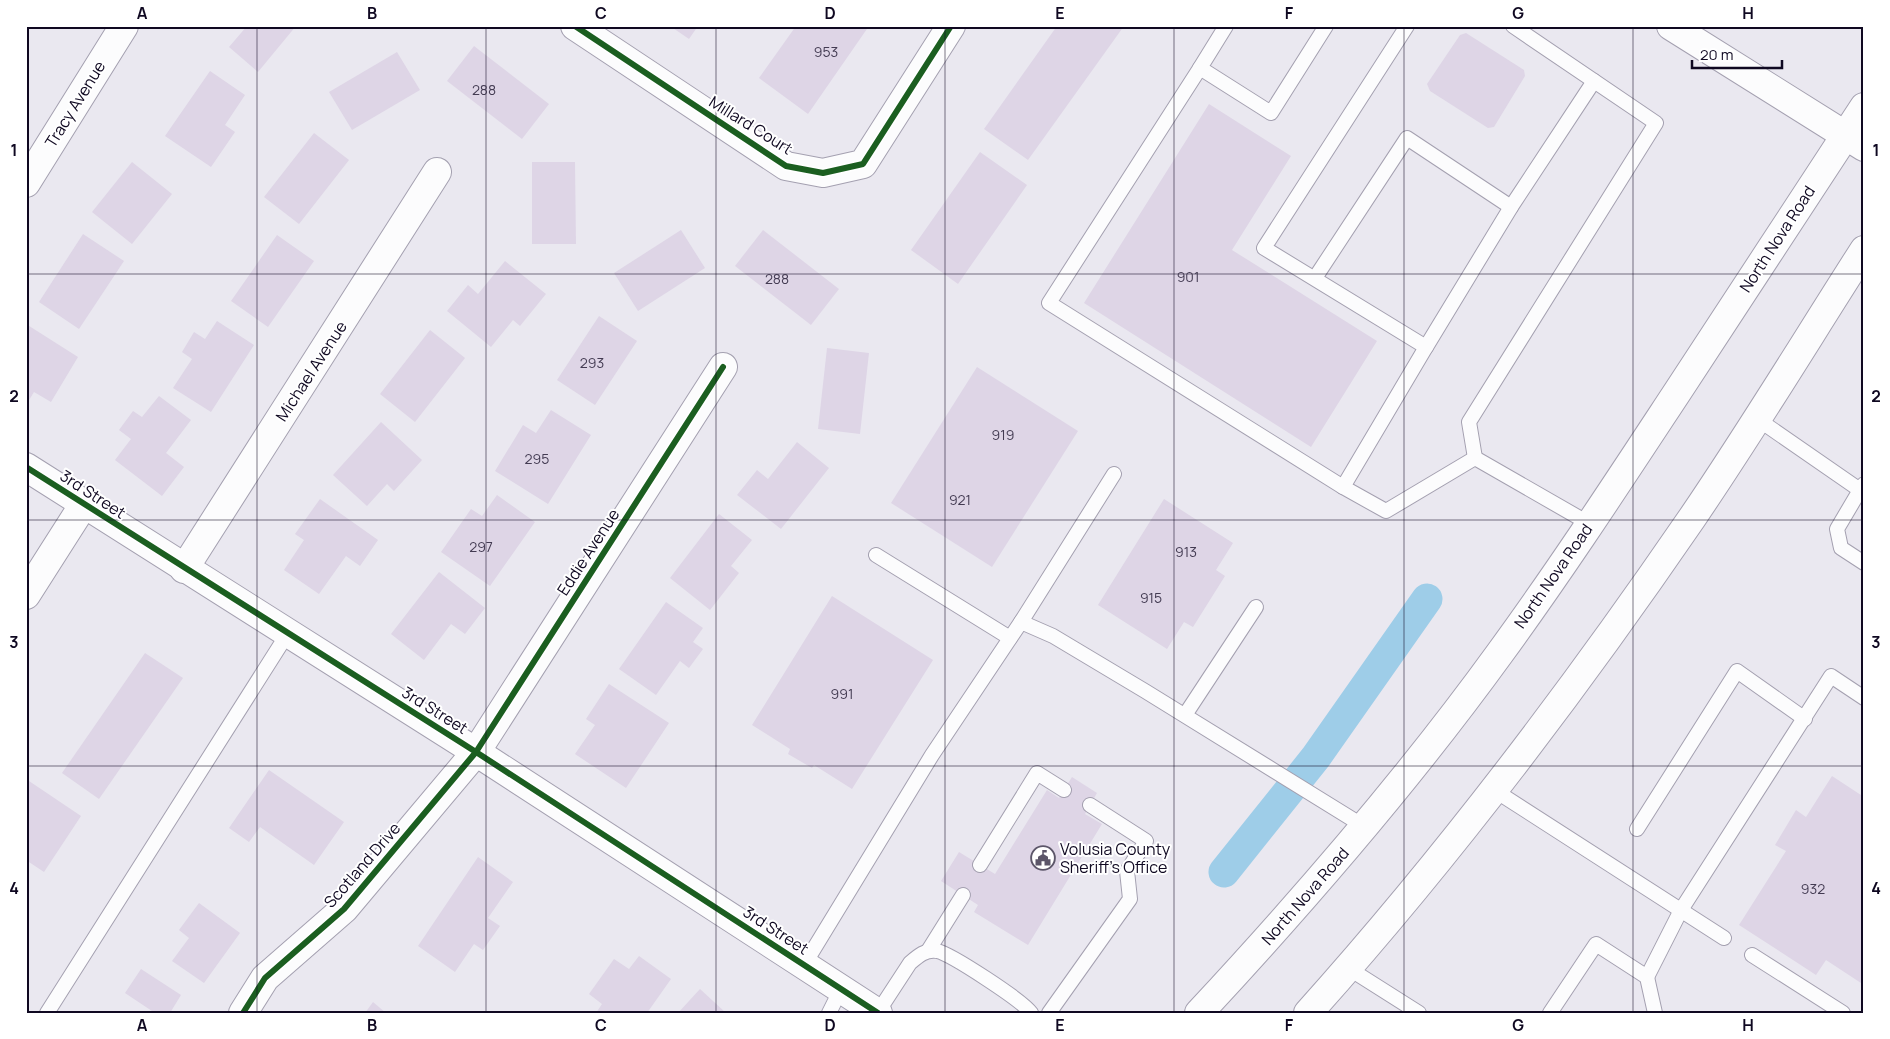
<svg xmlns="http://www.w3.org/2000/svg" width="1890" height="1039" viewBox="0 0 1890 1039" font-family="Manrope,sans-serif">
  <rect width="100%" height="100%" fill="#eae8f0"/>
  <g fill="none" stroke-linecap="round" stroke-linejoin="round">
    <path stroke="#9ecde8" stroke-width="31" d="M1224 872 1316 757 1427 599"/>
  </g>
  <g fill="#ded5e6">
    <path d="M247 26H296L258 72 229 47Z"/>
    <path d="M670 26H698L689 39Z"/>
    <path d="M796 26H869L808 114 759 78Z"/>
    <path d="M1057 26H1124L1028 160 984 129Z"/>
    <path d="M1466 33 1524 70 1525 76 1494 127 1488 128 1430 91 1427 84 1460 35Z"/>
    <path d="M474 46 549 104 522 139 447 81Z"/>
    <path d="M397 52 420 90 352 130 329 92Z"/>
    <path d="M210 71 245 95 225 125 235 132 211 167 165 136Z"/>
    <path d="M1209 104 1291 156 1232 250 1377 341 1311 447 1084 303Z"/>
    <path d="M314 133 349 160 299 224 264 197Z"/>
    <path d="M980 152 1027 185 958 284 911 250Z"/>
    <path d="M132 162 172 194 132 244 92 212Z"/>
    <path d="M532 162H575L576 244H532Z"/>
    <path d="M681 230 705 268 638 311 614 273Z"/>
    <path d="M763 230 839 289 811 325 735 266Z"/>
    <path d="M83 234 124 261 79 329 39 302Z"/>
    <path d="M277 235 314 261 268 327 231 301Z"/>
    <path d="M505 261 546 294 520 326 513 320 491 347 447 311 468 285 478 294Z"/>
    <path d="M599 316 637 341 595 405 557 380Z"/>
    <path d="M217 321 254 345 211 412 173 388 192 359 182 352 194 332 205 339Z"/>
    <path d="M26 324 78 357 51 402 34 392 26 405Z"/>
    <path d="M430 330 465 358 415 422 380 394Z"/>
    <path d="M827 348 869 353 860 434 818 429Z"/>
    <path d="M977 367 1078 431 992 567 891 503Z"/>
    <path d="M159 396 191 420 166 453 184 467 162 496 115 460 131 439 119 430 133 411 142 417Z"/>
    <path d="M551 410 591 435 548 504 495 471 523 425 536 433Z"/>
    <path d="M381 422 422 460 394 491 387 484 367 506 333 475Z"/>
    <path d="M797 442 829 468 781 529 737 495 757 470 768 479Z"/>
    <path d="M497 495 535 522 490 586 441 552 471 509 482 516Z"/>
    <path d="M320 499 378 540 360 566 346 556 319 594 284 570 304 540 295 534Z"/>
    <path d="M1164 499 1233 543 1216 570 1225 576 1193 627 1184 622 1167 649 1098 605Z"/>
    <path d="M719 514 752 540 731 566 739 573 710 610 670 578Z"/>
    <path d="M439 572 485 608 465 634 451 624 424 660 391 634Z"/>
    <path d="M832 596 933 660 852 789 814 765 812 768 788 754 790 749 752 725Z"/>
    <path d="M666 602 703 628 693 642 703 649 689 668 680 661 656 695 619 669Z"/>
    <path d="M145 653 183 678 99 799 62 773Z"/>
    <path d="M609 684 669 723 626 788 575 754 595 725 586 719Z"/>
    <path d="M269 770 344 822 314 865 260 827 249 842 229 828Z"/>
    <path d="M1832 776 1864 797V985L1826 960 1816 975 1739 925 1786 851 1775 845 1796 810 1806 817Z"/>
    <path d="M1072 777 1097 793 1085 814 1102 824 1028 945 974 912 978 905 941 881 959 852 995 874 1047 790 1059 798Z"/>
    <path d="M26 779 81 816 44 872 26 860Z"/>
    <path d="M478 857 513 882 488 918 500 926 483 950 474 944 455 972 418 946Z"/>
    <path d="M199 903 240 933 204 983 172 961 189 938 179 930Z"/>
    <path d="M639 956 671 979 647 1013H596L602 1004 589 994 614 959 629 969Z"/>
    <path d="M141 969 181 995 170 1013H155L125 993Z"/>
    <path d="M700 989 726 1013H678Z"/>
    <path d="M373 1002 386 1013H365Z"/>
  </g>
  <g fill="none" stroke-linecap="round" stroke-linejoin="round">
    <g stroke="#a4a0b0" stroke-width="16">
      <g id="lane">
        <path d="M1226 26 1200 68 1271 113 1326 26"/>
        <path d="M1407 26 1264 248 1426 347 1343 487 1386 511 1475 458 1590 524"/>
        <path d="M1200 68 1049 303 1343 487"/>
        <path d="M1315 278 1407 138 1511 207 1594 81"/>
        <path d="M1426 347 1511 207"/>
        <path d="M1756 418 1860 490 1864 484"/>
        <path d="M1475 458 1469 422 1656 123 1513 26"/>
        <path d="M1860 490 1837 529 1841 548 1864 563"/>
        <path d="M876 555 1010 638"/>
        <path d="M1021 622 1114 474"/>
        <path d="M1185 715 1256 607"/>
        <path d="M1494 790 1724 938"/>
        <path d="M1637 829 1737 671 1805 719"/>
        <path d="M980 865 1037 773 1064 790"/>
        <path d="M928 951 963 895"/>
        <path d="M1752 955 1843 1013"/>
        <path d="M804 965 932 755 1021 622 1053 636 1145 691 1365 827"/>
        <path d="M1348 968 1419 1013"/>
        <path d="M1647 977 1681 910 1831 676 1864 698"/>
        <path d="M878 1012 910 963C918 956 926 949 937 951 951 954 1023 1001 1031 1013"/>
        <path d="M47 1013 288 633"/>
        <path d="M829 1013 841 989"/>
        <path d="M1049 1013 1130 899 1127 871 1146 841 1090 805"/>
        <path d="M1550 1013 1596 944 1647 977 1655 1013"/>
      </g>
    </g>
    <g stroke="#a4a0b0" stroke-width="30">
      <g id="street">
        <path d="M575 26 786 166 823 173 863 164 951 26"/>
        <path d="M26 183 124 26"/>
        <path d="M184 569 437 172"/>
        <path d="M26 595 84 504"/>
        <path d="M243 1013 265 978 344 909 476 752 723 367"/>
      </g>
    </g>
    <g stroke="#a4a0b0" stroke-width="30">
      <g id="secondary">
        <path d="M1671 26 1864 147"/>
        <path d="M26 467 476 752 878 1013"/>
      </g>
    </g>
    <g stroke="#a4a0b0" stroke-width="30">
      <g id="primary">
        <path d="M1199 1013C1306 898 1408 780 1500 653 1562 568 1620 479 1678 391 1740 296 1802 202 1864 107"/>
        <path d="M1308 1013C1448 857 1574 690 1692 518 1752 430 1807 339 1864 250"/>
      </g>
    </g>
    <use href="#lane" stroke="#fcfcfd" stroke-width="14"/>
    <use href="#street" stroke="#fcfcfd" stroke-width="28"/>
    <use href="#secondary" stroke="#fcfcfd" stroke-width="28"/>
    <use href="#primary" stroke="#fcfcfd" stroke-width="28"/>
    <g stroke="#fff" stroke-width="9">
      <g id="cycleway">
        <path d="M575 26 786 166 823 173 863 164 951 26"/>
        <path d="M26 467 476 752 878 1013"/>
        <path d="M243 1013 265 978 344 909 476 752 723 367"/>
      </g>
    </g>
    <use href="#cycleway" stroke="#1b5e20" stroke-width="6"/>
  </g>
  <path fill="none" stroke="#0f0821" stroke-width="1" stroke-opacity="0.55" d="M257 26V1013M486 26V1013M716 26V1013M945 26V1013M1174 26V1013M1404 26V1013M1633 26V1013M26 274H1864M26 520H1864M26 766H1864"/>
  <defs>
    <g id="civic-ring" transform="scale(1.25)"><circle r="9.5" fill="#fff" stroke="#5c5669" stroke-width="1.5"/><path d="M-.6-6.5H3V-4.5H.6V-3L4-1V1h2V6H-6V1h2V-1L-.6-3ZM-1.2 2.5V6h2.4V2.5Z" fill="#5c5669"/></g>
  </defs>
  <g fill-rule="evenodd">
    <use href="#civic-ring" x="1043" y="858"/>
  </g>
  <g text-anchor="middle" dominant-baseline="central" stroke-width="4" stroke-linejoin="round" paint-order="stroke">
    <g font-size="14" fill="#433b52">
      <text x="826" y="51">953</text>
      <text x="484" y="89">288</text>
      <text x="1188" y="276">901</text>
      <text x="777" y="278">288</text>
      <text x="592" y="362">293</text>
      <text x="1003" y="434">919</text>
      <text x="537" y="458">295</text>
      <text x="960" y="499">921</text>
      <text x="481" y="546">297</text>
      <text x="1186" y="551">913</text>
      <text x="1151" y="597">915</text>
      <text x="842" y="693">991</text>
      <text x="1813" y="888">932</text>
    </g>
    <g font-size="16" fill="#0f0821" stroke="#fff">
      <text transform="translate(75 104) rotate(-58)">Tracy Avenue</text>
      <text transform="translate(751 125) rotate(32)">Millard Court</text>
      <text transform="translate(1777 239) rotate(-57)">North Nova Road</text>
      <text transform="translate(311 371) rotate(-57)">Michael Avenue</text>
      <text transform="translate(93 494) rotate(33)">3rd Street</text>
      <text transform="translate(588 552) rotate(-57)">Eddie Avenue</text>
      <text transform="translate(1553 576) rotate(-55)">North Nova Road</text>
      <text transform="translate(435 710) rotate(32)">3rd Street</text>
      <text transform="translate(362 865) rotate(-49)">Scotland Drive</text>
      <text transform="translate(1305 896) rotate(-49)">North Nova Road</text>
      <text transform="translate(776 930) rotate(33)">3rd Street</text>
    </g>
    <g font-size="16" fill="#0f0821" stroke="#fff" text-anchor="start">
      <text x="1060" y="849">Volusia County<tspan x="1060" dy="18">Sheriff's Office</tspan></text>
    </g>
  </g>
  <rect width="1890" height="1039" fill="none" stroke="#ffffff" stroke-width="55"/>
  <path d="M1692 60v8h90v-8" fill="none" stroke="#0f0821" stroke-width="2.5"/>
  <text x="1700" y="60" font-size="15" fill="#0f0821" stroke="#ffffff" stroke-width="4" paint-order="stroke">20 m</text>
  <rect x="28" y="28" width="1834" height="984" fill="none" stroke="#0f0821" stroke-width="2"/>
  <g font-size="16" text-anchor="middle" font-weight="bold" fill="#0f0821">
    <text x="142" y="19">A</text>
    <text x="372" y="19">B</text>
    <text x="601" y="19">C</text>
    <text x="830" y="19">D</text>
    <text x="1060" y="19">E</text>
    <text x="1289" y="19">F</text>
    <text x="1518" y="19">G</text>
    <text x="1748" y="19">H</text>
    <text x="14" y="156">1</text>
    <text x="1876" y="156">1</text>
    <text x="14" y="402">2</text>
    <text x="1876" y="402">2</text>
    <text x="14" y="648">3</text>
    <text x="1876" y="648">3</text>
    <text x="14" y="894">4</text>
    <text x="1876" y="894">4</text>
    <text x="142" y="1031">A</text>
    <text x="372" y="1031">B</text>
    <text x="601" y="1031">C</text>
    <text x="830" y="1031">D</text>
    <text x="1060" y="1031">E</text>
    <text x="1289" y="1031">F</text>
    <text x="1518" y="1031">G</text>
    <text x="1748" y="1031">H</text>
  </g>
</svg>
